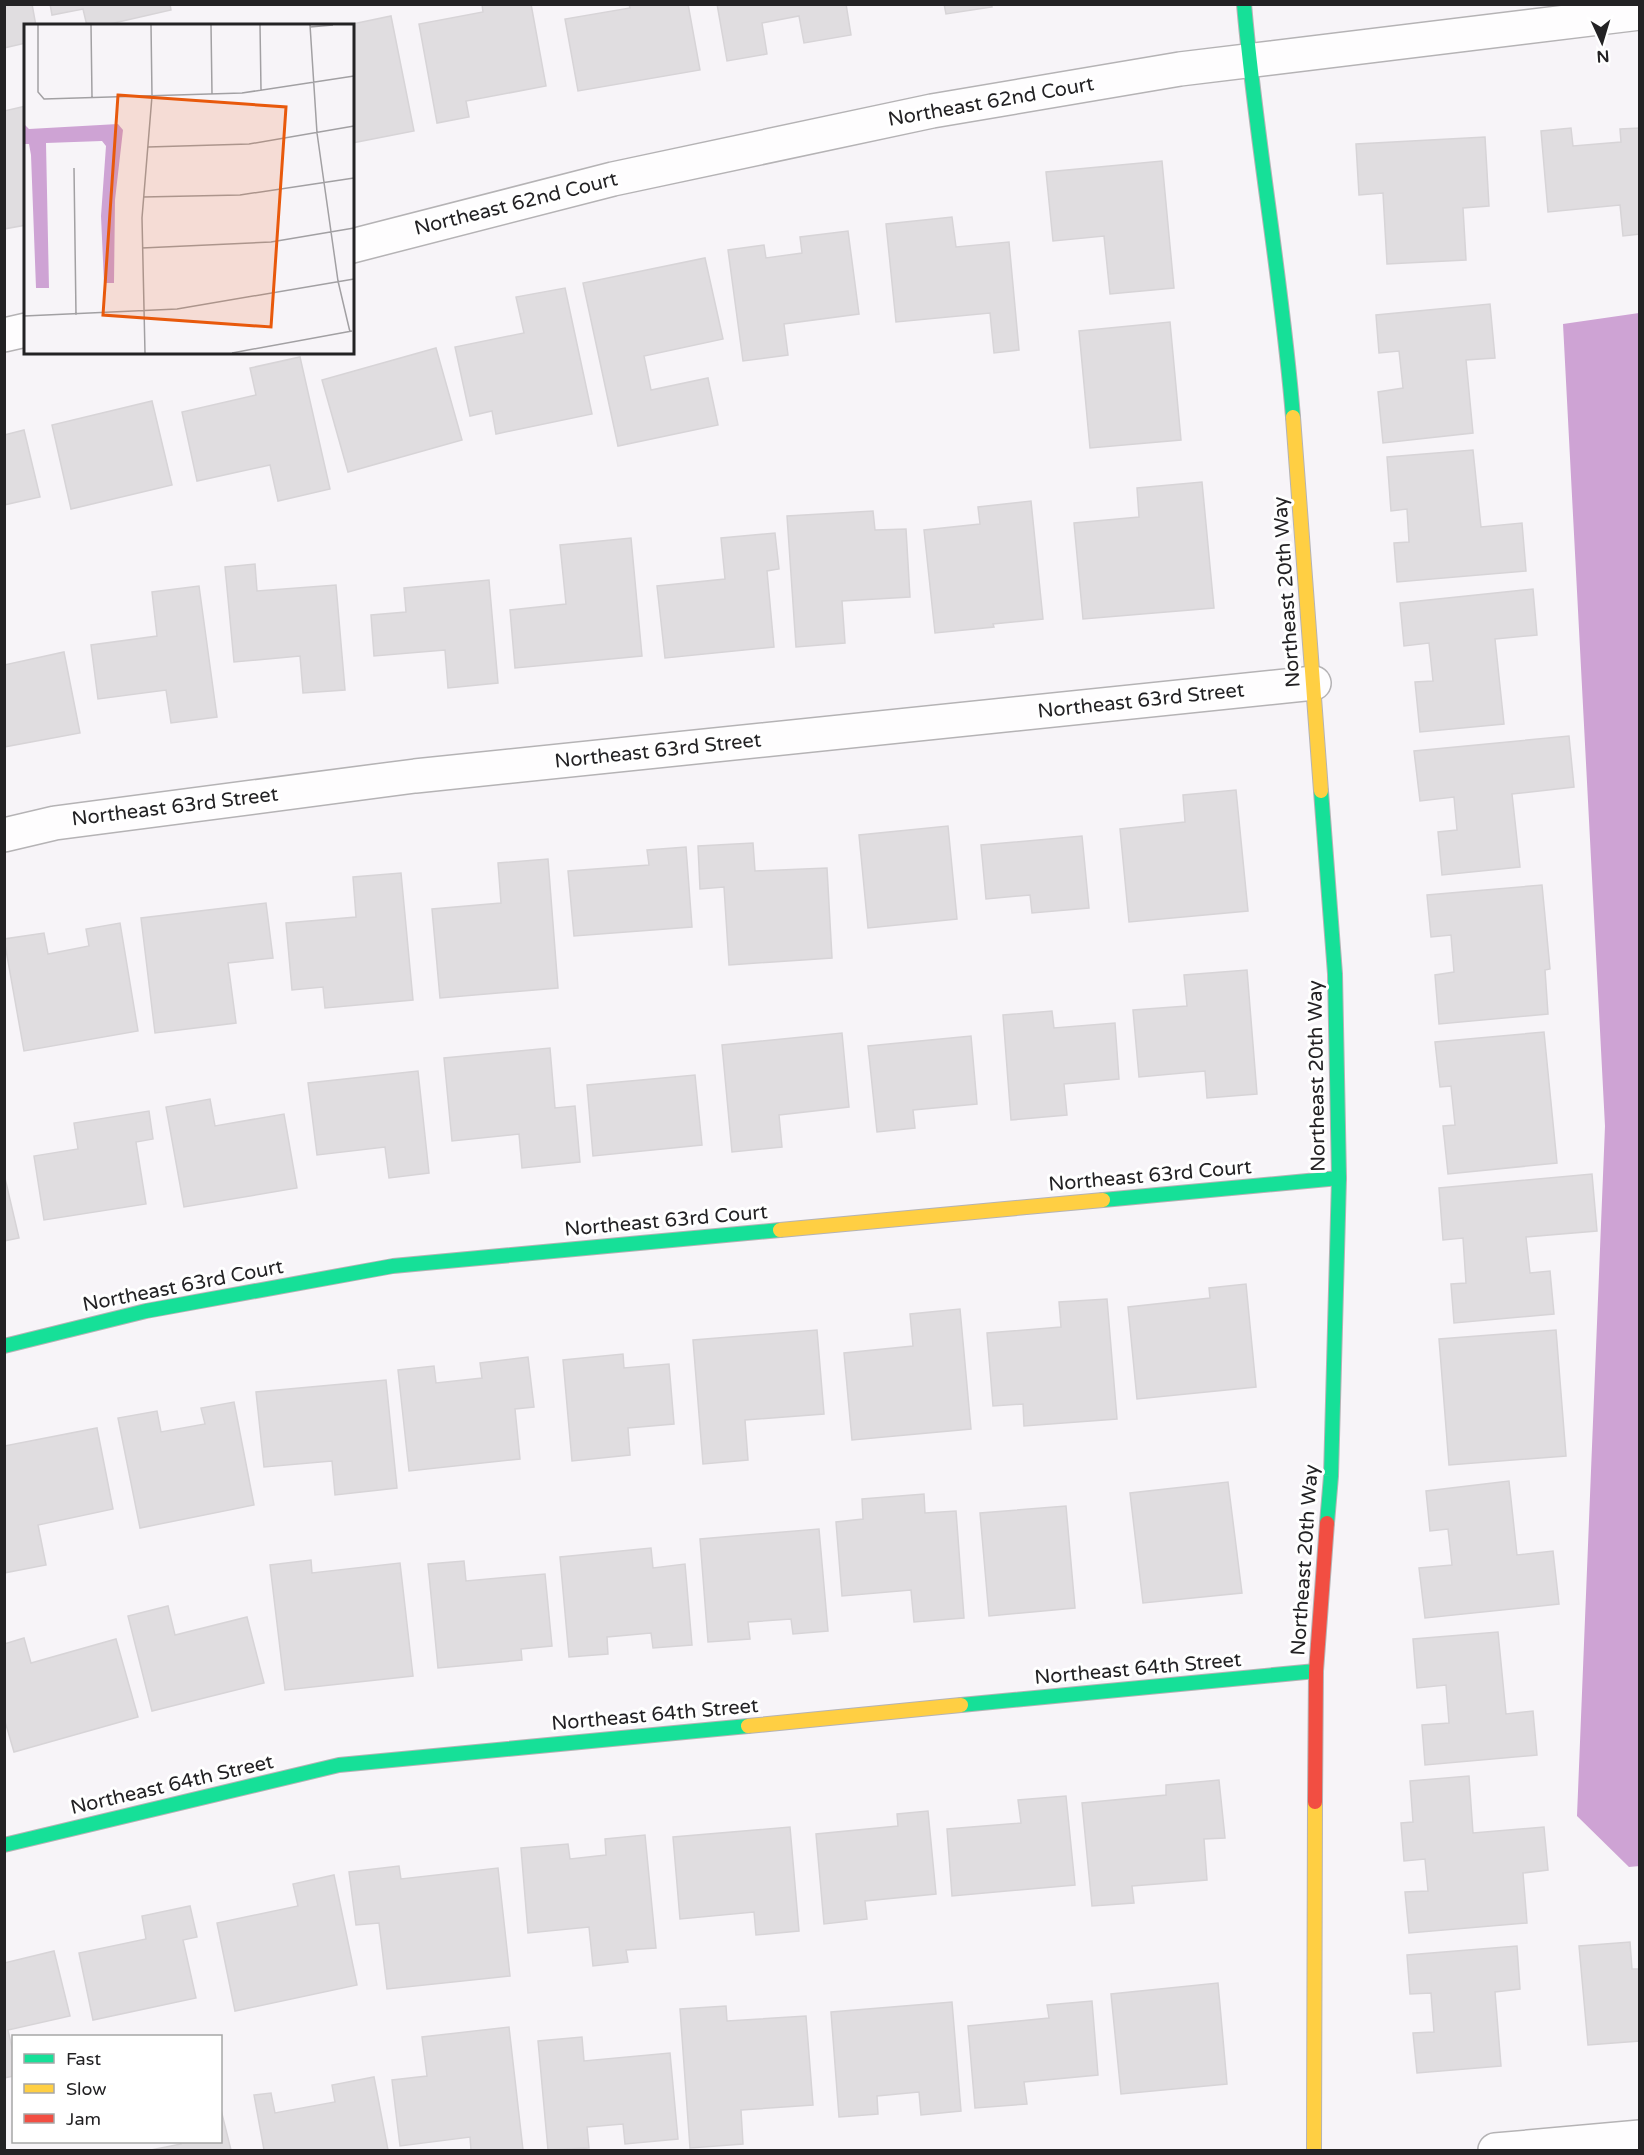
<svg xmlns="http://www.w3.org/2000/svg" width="1644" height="2155" viewBox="0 0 1644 2155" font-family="'Varela Round',sans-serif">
  <rect width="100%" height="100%" fill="#f7f4f8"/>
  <path fill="#cea3d4" d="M1639 313 1640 1866 1629 1867 1577 1816 1605 1126 1563 324Z"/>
  <g fill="#e0dde0" stroke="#d7d4d7" stroke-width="1.5">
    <path d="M4 4H32L36 26H26V43L4 48Z"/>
    <path d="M50 4H170L171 10 101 26H87L83 9 52 15Z"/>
    <path d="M482 4H531L546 86 466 101 469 117 437 123 419 24 483 12Z"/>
    <path d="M629 4H688L700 70 578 91 565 19 630 8Z"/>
    <path d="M717 4H846L851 35 804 43 799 16 762 23 767 54 727 61Z"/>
    <path d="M944 4H991L992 7 946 14Z"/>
    <path d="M391 16 414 131 352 143V26H343Z"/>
    <path d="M26 106V225L4 229V111Z"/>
    <path d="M1571 128 1573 146 1621 142 1620 129 1640 128V234L1623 236 1620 205 1548 212 1541 131Z"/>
    <path d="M1485 137 1489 206 1463 208 1466 260 1387 264 1383 193 1359 195 1356 144Z"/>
    <path d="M1162 161 1174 288 1110 294 1104 236 1053 241 1046 172Z"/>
    <path d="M952 217 956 247 1009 242 1019 350 994 353 990 313 896 322 886 224Z"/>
    <path d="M848 231 859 314 784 324 788 355 743 361 728 250 764 245 766 258 802 253 800 237Z"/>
    <path d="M705 258 723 339 644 356 651 390 708 378 718 425 618 446 583 283Z"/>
    <path d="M565 288 592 414 496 434 492 411 470 416 455 347 524 333 516 297Z"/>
    <path d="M1490 304 1495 358 1466 360 1473 433 1383 443 1378 392 1403 388 1399 351 1379 353 1376 315Z"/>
    <path d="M1170 322 1181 440 1090 448 1079 331Z"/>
    <path d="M436 348 462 440 348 472 322 380Z"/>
    <path d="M300 357 330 489 278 501 270 465 197 481 182 412 256 395 250 368Z"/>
    <path d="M152 401 172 485 71 509 52 425Z"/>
    <path d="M24 430 40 497 4 505V435Z"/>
    <path d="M1473 450 1481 527 1522 523 1526 571 1397 582 1394 543 1409 542 1407 509 1391 511 1387 457Z"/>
    <path d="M1202 482 1214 608 1083 619 1074 523 1139 517 1137 488Z"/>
    <path d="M1031 501 1043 619 993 624 994 627 935 633 924 530 980 524 978 507Z"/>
    <path d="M873 511 875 530 906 529 910 597 842 601 845 643 796 647 787 516Z"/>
    <path d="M775 533 779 569 767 571 774 647 665 658 657 586 725 579 721 538Z"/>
    <path d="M631 538 642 656 515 668 510 610 566 604 560 545Z"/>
    <path d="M255 564 257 591 336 585 345 690 303 693 300 656 234 662 225 567Z"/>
    <path d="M489 580 498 683 448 688 445 650 374 656 371 615 406 612 404 588Z"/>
    <path d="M199 586 217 717 171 723 166 690 98 699 91 645 157 636 152 592Z"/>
    <path d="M1533 589 1537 635 1495 639 1504 724 1420 732 1415 682 1433 681 1429 643 1404 646 1400 603Z"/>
    <path d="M64 652 80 733 4 747V665Z"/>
    <path d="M1569 736 1574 787 1512 794 1520 867 1442 875 1438 832 1457 830 1454 797 1420 801 1414 751Z"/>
    <path d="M1236 790 1248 911 1129 922 1120 829 1185 822 1183 795Z"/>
    <path d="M948 826 957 919 868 928 859 835Z"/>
    <path d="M1082 836 1089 908 1032 913 1030 895 986 899 981 845Z"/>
    <path d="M753 843 755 871 827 868 832 958 729 965 724 887 700 889 698 846Z"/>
    <path d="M686 847 692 927 574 936 568 871 649 865 647 850Z"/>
    <path d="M548 859 558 988 440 998 432 909 501 903 498 863Z"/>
    <path d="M401 873 413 1000 325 1008 323 987 292 990 286 923 356 917 353 877Z"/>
    <path d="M1542 885 1550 969 1545 970 1548 1014 1439 1024 1435 975 1454 972 1451 935 1431 937 1427 895Z"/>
    <path d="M266 903 273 958 228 963 236 1023 155 1033 141 918Z"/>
    <path d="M120 923 138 1031 24 1051 4 939 44 933 48 954 89 946 86 929Z"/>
    <path d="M1247 970 1257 1094 1207 1098 1205 1071 1139 1077 1133 1010 1187 1006 1184 975Z"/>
    <path d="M1052 1011 1054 1028 1115 1023 1119 1079 1064 1084 1067 1115 1011 1120 1003 1015Z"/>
    <path d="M1544 1032 1557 1163 1448 1174 1443 1126 1455 1125 1451 1086 1440 1087 1435 1042Z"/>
    <path d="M842 1033 849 1107 779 1115 782 1147 732 1152 722 1045Z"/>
    <path d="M971 1036 977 1104 913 1110 915 1128 877 1132 868 1046Z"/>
    <path d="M550 1048 555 1108 575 1106 580 1162 522 1168 519 1134 452 1141 444 1058Z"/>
    <path d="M418 1071 429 1173 389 1178 385 1147 317 1155 308 1083Z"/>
    <path d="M695 1075 702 1145 593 1156 587 1085Z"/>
    <path d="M210 1099 215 1126 284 1114 297 1188 184 1207 166 1107Z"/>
    <path d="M149 1111 153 1139 136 1142 146 1204 44 1220 34 1156 78 1149 74 1123Z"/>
    <path d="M4 1174 19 1238 4 1241Z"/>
    <path d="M1592 1174 1597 1231 1526 1237 1530 1273 1550 1271 1554 1314 1454 1323 1451 1284 1466 1283 1463 1238 1443 1240 1439 1188Z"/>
    <path d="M1246 1284 1256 1387 1137 1399 1128 1307 1210 1298 1209 1288Z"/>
    <path d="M1107 1299 1117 1419 1024 1426 1023 1404 993 1406 987 1333 1061 1327 1059 1302Z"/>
    <path d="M960 1309 971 1429 852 1440 844 1353 913 1346 910 1314Z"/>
    <path d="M817 1330 824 1414 745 1420 748 1460 703 1464 693 1340Z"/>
    <path d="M1556 1330 1566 1456 1449 1465 1439 1339Z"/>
    <path d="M623 1354 624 1368 669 1364 674 1424 628 1428 630 1455 572 1461 563 1360Z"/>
    <path d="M528 1357 534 1407 515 1409 520 1459 409 1471 398 1370 434 1366 436 1383 482 1378 480 1363Z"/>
    <path d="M386 1380 397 1488 335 1495 332 1461 264 1467 256 1392Z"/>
    <path d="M234 1402 254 1505 140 1528 118 1418 157 1411 161 1432 205 1424 201 1408Z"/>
    <path d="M97 1428 113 1509 38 1525 46 1565 4 1573V1446Z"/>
    <path d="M1509 1481 1517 1555 1553 1551 1559 1604 1425 1618 1419 1568 1452 1565 1448 1529 1430 1531 1426 1491Z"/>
    <path d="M1228 1482 1242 1593 1143 1603 1130 1493Z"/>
    <path d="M924 1494 925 1513 956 1511 964 1618 914 1622 911 1590 842 1596 836 1522 863 1519 862 1499Z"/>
    <path d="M1066 1506 1075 1608 989 1616 980 1513Z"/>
    <path d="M819 1529 828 1631 793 1634 791 1619 748 1622 750 1639 708 1642 700 1539Z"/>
    <path d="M651 1548 653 1568 685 1564 692 1645 653 1648 651 1633 607 1637 608 1654 569 1657 560 1557Z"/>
    <path d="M311 1560 312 1573 400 1563 413 1676 285 1690 270 1565Z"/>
    <path d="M464 1561 466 1581 545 1574 552 1646 521 1649 522 1660 438 1668 428 1564Z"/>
    <path d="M168 1606 175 1635 247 1617 264 1683 152 1711 128 1616Z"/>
    <path d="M1498 1632 1506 1714 1533 1711 1537 1755 1425 1765 1422 1725 1449 1723 1446 1685 1417 1688 1413 1639Z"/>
    <path d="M24 1638 31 1663 116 1639 138 1717 14 1752 4 1718V1644Z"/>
    <path d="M1469 1776 1473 1833 1544 1827 1548 1870 1523 1873 1527 1923 1409 1933 1405 1892 1428 1891 1425 1859 1404 1861 1401 1823 1413 1822 1410 1781Z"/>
    <path d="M1219 1780 1225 1838 1204 1839 1207 1880 1132 1886 1134 1903 1092 1906 1082 1803 1166 1795V1785Z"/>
    <path d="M1066 1796 1075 1885 952 1896 947 1829 1021 1823 1018 1800Z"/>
    <path d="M928 1811 936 1894 865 1901 867 1919 824 1924 816 1834 898 1826 897 1814Z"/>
    <path d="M790 1827 799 1931 756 1935 754 1912 680 1919 673 1837Z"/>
    <path d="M645 1835 656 1948 626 1950 628 1962 593 1966 589 1927 528 1933 521 1848 568 1844 570 1859 606 1855 605 1839Z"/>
    <path d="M399 1866 401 1879 498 1868 510 1976 387 1989 379 1923 356 1925 349 1872Z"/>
    <path d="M334 1875 357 1985 235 2011 217 1923 298 1906 293 1884Z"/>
    <path d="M190 1906 197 1937 183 1940 196 1998 93 2020 79 1953 146 1939 142 1916Z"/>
    <path d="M1630 1942 1632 1969H1640V2041L1588 2045 1579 1946Z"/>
    <path d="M1517 1946 1520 1989 1495 1992 1501 2066 1417 2073 1413 2033 1434 2032 1431 1993 1410 1994 1407 1955Z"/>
    <path d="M54 1951 70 2016 8 2030 14 2056V2076L4 2078V1963Z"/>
    <path d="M1218 1983 1227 2084 1121 2094 1111 1994Z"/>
    <path d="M1092 2001 1098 2075 1024 2082 1027 2104 975 2108 968 2026 1049 2018 1047 2005Z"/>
    <path d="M952 2002 961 2111 921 2115 919 2092 877 2096 878 2114 839 2117 831 2012Z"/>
    <path d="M726 2006 727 2021 806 2016 813 2105 741 2110 743 2144 690 2148 680 2009Z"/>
    <path d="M509 2027 523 2150H471L470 2137 400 2146 392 2080 427 2076 422 2037Z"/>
    <path d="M582 2037 584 2061 670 2053 678 2139 625 2144 623 2124 587 2127 589 2148 548 2150 538 2041Z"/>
    <path d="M374 2077 388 2150H264L254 2095 271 2093 275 2113 335 2102 332 2085Z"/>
    <path d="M220 2106 231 2150H151L181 2144 180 2142H220Z"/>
  </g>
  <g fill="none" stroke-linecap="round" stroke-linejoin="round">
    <g stroke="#b5b3b5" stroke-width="36">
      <g id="street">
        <path d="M352 246 613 179 932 111 1180 69 1640 13"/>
        <path d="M4 335 26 330"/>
        <path d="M4 835 55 823 415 776 1314 683"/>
        <path d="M1495 2150 1640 2137"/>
      </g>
    </g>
    <g stroke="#b5b3b5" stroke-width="16">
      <g id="fast">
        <path d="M1244 4C1256 142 1282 279 1293 417"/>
        <path d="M1321 791 1335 974 1339 1178 1331 1476 1327 1523"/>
        <path d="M1103 1200 1339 1178"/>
        <path d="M4 1346 146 1311 393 1266 780 1230"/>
        <path d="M961 1705 1316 1671"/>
        <path d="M4 1845 339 1765 748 1726"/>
      </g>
    </g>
    <g stroke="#b5b3b5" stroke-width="16">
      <g id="slow">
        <path d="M1293 417 1321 791"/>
        <path d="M780 1230 1103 1200"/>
        <path d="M748 1726 961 1705"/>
        <path d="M1314 2150 1315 1802"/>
      </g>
    </g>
    <g stroke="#b5b3b5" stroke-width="16">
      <path id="jam" d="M1315 1802 1316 1671 1327 1523"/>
    </g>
    <use href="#street" stroke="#fefdfe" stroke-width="33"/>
    <use href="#fast" stroke="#16e098" stroke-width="14"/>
    <use href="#slow" stroke="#ffcf43" stroke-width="14"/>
    <use href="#jam" stroke="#f24e42" stroke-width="14"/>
  </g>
  <g text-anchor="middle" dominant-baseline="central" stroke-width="6" stroke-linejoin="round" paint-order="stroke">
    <g font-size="20" fill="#232224" stroke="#fff">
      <text transform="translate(991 102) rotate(-10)">Northeast 62nd Court</text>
      <text transform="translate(516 204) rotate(-14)">Northeast 62nd Court</text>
      <text transform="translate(1287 592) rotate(-94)">Northeast 20th Way</text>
      <text transform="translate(1141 701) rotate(-6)">Northeast 63rd Street</text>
      <text transform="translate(658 751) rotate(-6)">Northeast 63rd Street</text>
      <text transform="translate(175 807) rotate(-7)">Northeast 63rd Street</text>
      <text transform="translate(1317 1076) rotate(-91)">Northeast 20th Way</text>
      <text transform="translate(1150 1176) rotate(-5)">Northeast 63rd Court</text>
      <text transform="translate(666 1221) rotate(-5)">Northeast 63rd Court</text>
      <text transform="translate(183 1286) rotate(-11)">Northeast 63rd Court</text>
      <text transform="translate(1305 1560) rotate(-86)">Northeast 20th Way</text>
      <text transform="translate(1138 1669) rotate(-5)">Northeast 64th Street</text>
      <text transform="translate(655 1715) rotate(-5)">Northeast 64th Street</text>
      <text transform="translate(172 1785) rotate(-13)">Northeast 64th Street</text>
    </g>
  </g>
  <g transform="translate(24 24)">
    <rect width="330" height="330" fill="#f7f4f8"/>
    <path d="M0 100 5 105 94 100 99 106 91 176 90 259H80L77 192 82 122 78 117 22 119 25 264H12L7 131 5 120H0Z" fill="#cea3d4"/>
    <path fill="none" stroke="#a2a0a3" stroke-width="1.5" d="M14 1V68L20 75 218 69 330 52M67 1 68 73M187 1 188 70M236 1 237 66M286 1 293 109 314 257 326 308M286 3 309 1M124 123 225 120 330 102M50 144 52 291M119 173 216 171 330 154M118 224 247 218 330 204M0 292 153 285 330 255M121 329 118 194 128 72 127 1M208 329 328 307"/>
    <path fill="#e8590c" fill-opacity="0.15" stroke="#e8590c" stroke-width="3" d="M94 71 262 83 247 303 79 291Z"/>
    <rect width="330" height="330" fill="none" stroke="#232224" stroke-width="3"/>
  </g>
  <rect width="1644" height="2155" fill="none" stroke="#232224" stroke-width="12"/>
  <rect x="12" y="2035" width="210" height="108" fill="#ffffff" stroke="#a7a7a7" stroke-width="1.5"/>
  <rect x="24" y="2054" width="30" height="9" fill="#16e098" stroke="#a7a7a7" stroke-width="1.5"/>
  <text x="66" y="2065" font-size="18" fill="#232224">Fast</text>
  <rect x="24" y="2084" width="30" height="9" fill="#ffcf43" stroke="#a7a7a7" stroke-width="1.5"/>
  <text x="66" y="2095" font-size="18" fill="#232224">Slow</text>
  <rect x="24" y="2114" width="30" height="9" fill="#f24e42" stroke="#a7a7a7" stroke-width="1.5"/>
  <text x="66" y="2125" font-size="18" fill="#232224">Jam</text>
  <g transform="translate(1602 42) rotate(176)" stroke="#ffffff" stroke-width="4.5" paint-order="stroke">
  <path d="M0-4.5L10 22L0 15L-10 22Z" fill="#232224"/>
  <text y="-9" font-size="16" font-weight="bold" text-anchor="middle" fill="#232224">N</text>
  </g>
</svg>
